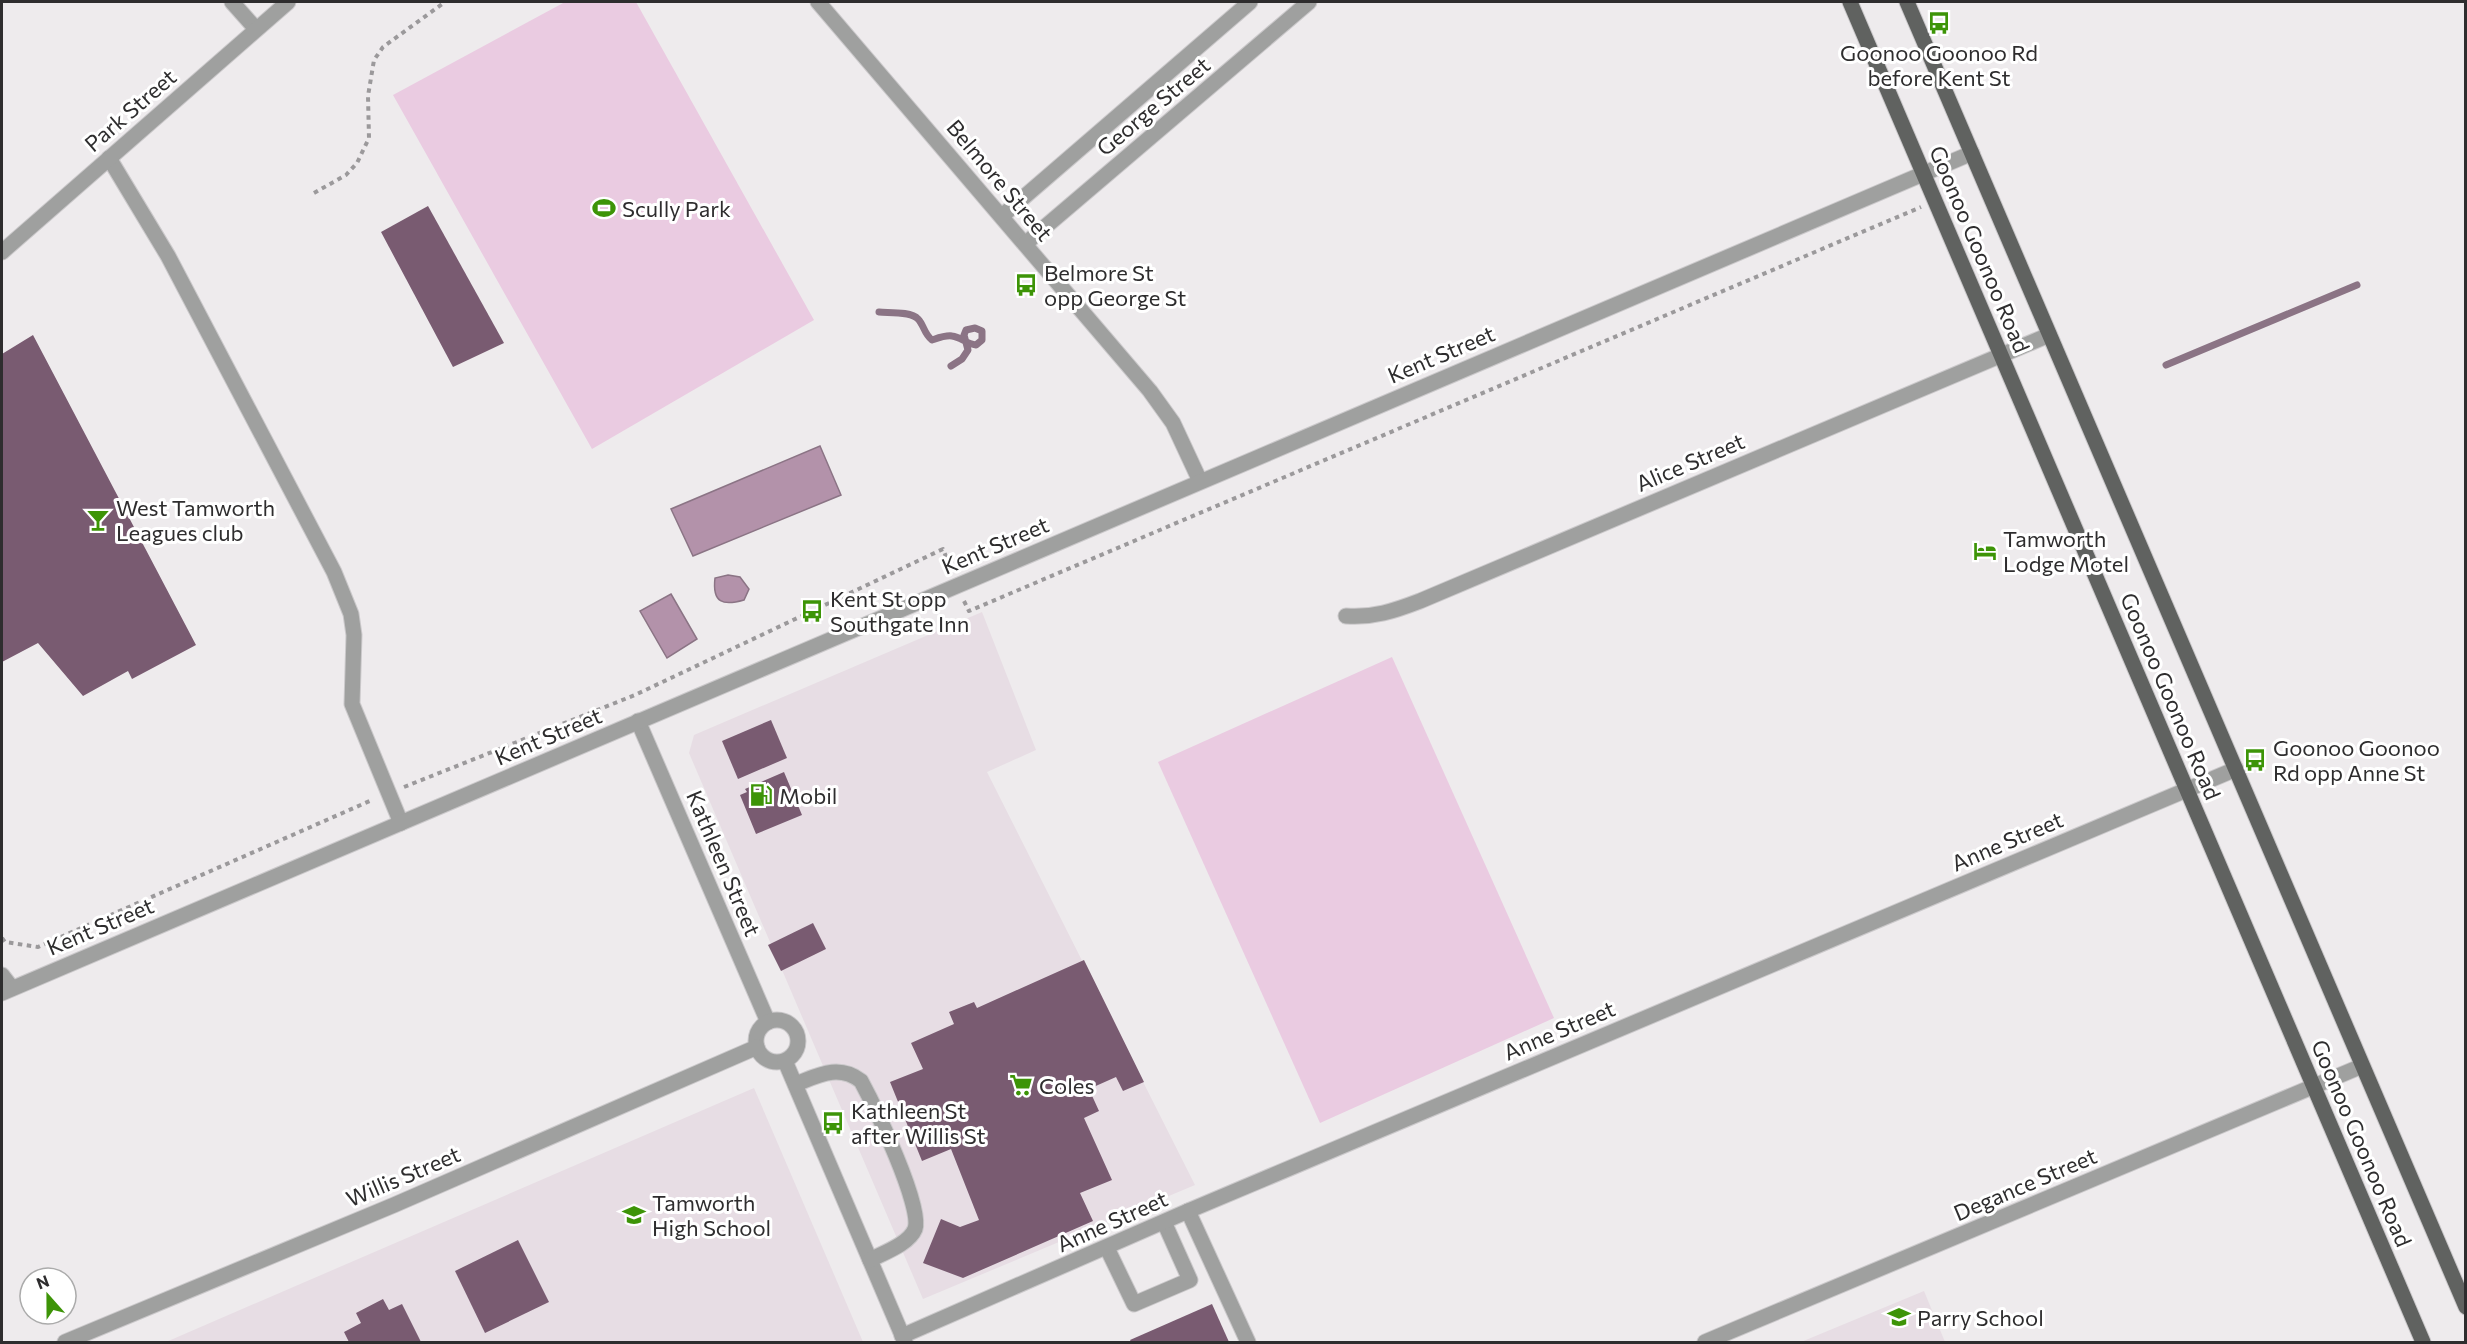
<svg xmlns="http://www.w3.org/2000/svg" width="2467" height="1344" viewBox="0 0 2467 1344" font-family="Commissioner,sans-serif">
  <rect width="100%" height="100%" fill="#eeebed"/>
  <g fill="#e7dde4">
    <path d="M982 612 1036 750 987 772 1195 1185 923 1299 689 753 694 735Z"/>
    <path d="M754 1088 863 1342H166Z"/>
    <path d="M1924 1291 1945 1342H1801Z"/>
  </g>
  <g fill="#eacbe1">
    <path d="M565 2H636L814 320 592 449 393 95Z"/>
    <path d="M1392 657 1554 1018 1320 1123 1158 762Z"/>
  </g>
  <g fill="#b392aa" stroke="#8b7485" stroke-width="1.5">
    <path d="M820 446 841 495 693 556 671 509Z"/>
    <path d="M728 575 740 577 749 589 744 600C723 606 712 603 715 578Z"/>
    <path d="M671 594 697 639 667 658 640 611Z"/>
  </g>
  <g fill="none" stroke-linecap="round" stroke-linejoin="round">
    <g stroke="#8b7485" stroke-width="7">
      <path d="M879 312C888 313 911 311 918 319 924 325 924 334 932 340 938 338 946 335 952 336 961 337 966 344 976 345L982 340V331L975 328 966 330 964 335 968 350 962 359 951 366"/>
      <path d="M2166 365 2357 285"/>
    </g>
  </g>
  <g fill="#795b71">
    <path d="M428 206 504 343 453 367 381 232Z"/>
    <path d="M33 335 196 645 132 679 128 671 83 696 38 643 2 662V354Z"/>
    <path d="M771 720 787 758 738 779 722 741Z"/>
    <path d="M784 772 802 815 756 834 740 795 747 792 745 789Z"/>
    <path d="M813 923 826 949 781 971 768 945Z"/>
    <path d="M1084 960 1144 1082 1123 1091 1116 1077 1089 1089 1099 1111 1084 1118 1112 1180 1080 1193 1093 1221 963 1278 923 1263 941 1219 960 1227 979 1220 951 1149 922 1161 890 1082 923 1069 911 1043 954 1024 949 1012 974 1002 977 1008Z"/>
    <path d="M518 1240 549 1302 485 1333 455 1271Z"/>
    <path d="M383 1299 389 1310 402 1304 421 1342H349L344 1332 361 1323 356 1313Z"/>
    <path d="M1212 1304 1229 1342H1131L1130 1340Z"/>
  </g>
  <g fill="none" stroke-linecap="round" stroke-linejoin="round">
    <g stroke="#cbc9cb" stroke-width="17">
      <g id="minor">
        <path d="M232 2 256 29"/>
        <path d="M818 2 1150 391 1173 423 1200 481"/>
        <path d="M109 158 168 256 334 572 351 614 354 635 352 704 401 823"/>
        <path d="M1002 216 1250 2"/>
        <path d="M1025 244 1309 2"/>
        <path d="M2 252 288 2"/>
        <path d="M1346 616C1373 618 1394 611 1420 601L2049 335"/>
        <path d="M638 721 768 1022"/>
        <path d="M2 975 12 988"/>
        <path d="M2 993 1972 153"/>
        <circle cx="777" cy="1041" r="21"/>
        <path d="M785 1061 905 1342"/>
        <path d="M796 1084C819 1075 839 1064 861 1081 874 1105 923 1207 915 1229 909 1244 883 1253 870 1260"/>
        <path d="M1188 1211 1248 1342"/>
        <path d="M1107 1248 1134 1304 1190 1280 1164 1222"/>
        <path d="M902 1336 1188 1211 2236 769"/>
        <path d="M65 1342 394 1205 757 1047"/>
        <path d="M1705 1342 2362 1066"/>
      </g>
    </g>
    <g stroke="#cbc9cb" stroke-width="17">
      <g id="major">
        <path d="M1850 2 2423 1342"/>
        <path d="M1907 2 2466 1307"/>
      </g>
    </g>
    <g stroke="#9b999b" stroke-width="4" stroke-dasharray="4.5 4.5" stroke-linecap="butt">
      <path d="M314 193 346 175 357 163 369 138 368 96 374 60 383 47 445 2"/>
      <path d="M964 601 969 611 1921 207"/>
      <path d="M404 787 635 695 943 549 951 569"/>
      <path d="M2 938 5 942 38 947 372 800"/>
    </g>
    <use href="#minor" stroke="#9fa09f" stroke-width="15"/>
    <use href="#major" stroke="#606260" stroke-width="15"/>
  </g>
  <defs>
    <g id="bus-bare" transform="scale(1.8)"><path d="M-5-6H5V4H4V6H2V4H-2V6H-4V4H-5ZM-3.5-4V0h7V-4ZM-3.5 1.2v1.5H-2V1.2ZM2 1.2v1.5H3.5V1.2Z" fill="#3d9407" stroke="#fff" stroke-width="2.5" paint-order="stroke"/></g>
    <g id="stadium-bare" transform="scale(1.8)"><path d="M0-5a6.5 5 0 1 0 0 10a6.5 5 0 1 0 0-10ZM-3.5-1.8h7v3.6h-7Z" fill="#3d9407" stroke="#fff" stroke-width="2.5" paint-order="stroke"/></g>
    <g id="bar-bare" transform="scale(1.8)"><path d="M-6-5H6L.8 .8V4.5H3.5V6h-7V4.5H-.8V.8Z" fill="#3d9407" stroke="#fff" stroke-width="2.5" paint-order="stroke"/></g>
    <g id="hotel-bare" transform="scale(1.8)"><path d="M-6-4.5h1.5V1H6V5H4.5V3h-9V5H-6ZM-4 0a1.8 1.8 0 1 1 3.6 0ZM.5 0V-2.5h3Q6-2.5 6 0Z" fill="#3d9407" stroke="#fff" stroke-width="2.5" paint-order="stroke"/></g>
    <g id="fuel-bare" transform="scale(1.8)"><path d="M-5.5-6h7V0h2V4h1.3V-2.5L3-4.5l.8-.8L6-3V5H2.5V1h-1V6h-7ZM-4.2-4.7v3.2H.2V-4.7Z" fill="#3d9407" stroke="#fff" stroke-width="2.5" paint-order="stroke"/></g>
    <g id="supermarket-bare" transform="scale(1.8)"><path d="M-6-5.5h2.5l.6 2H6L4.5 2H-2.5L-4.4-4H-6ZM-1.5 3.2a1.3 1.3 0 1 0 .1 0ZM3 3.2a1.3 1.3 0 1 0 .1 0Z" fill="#3d9407" stroke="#fff" stroke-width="2.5" paint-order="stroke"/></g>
    <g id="school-bare" transform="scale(1.8)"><path d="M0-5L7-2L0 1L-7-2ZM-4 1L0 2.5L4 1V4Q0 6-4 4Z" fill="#3d9407" stroke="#fff" stroke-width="2.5" paint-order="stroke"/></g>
  </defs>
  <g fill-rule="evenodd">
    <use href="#bus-bare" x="1939" y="23"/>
    <use href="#stadium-bare" x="604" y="208"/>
    <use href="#bus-bare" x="1026" y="285"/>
    <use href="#bar-bare" x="98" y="520"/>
    <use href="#hotel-bare" x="1985" y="551"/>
    <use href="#bus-bare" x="812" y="611"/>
    <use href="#bus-bare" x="2255" y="760"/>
    <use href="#fuel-bare" x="761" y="795"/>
    <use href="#supermarket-bare" x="1021" y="1085"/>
    <use href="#bus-bare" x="833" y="1123"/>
    <use href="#school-bare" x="634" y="1215"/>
    <use href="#school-bare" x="1899" y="1317"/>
  </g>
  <g text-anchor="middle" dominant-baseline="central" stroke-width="6" stroke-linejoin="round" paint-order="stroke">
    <g font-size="22" fill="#2e2d2e" stroke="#fff" text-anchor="start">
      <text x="1939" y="52" text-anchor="middle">Goonoo Goonoo Rd<tspan x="1939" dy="25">before Kent St</tspan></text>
      <text x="622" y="208">Scully Park</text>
      <text x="1044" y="272">Belmore St<tspan x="1044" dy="25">opp George St</tspan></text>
      <text x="116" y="507">West Tamworth<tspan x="116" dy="25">Leagues club</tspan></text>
      <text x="2003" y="538">Tamworth<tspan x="2003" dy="25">Lodge Motel</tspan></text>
      <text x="830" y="598">Kent St opp<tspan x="830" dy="25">Southgate Inn</tspan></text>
      <text x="2273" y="747">Goonoo Goonoo<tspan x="2273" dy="25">Rd opp Anne St</tspan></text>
      <text x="779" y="795">Mobil</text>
      <text x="1039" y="1085">Coles</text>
      <text x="851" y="1110">Kathleen St<tspan x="851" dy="25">after Willis St</tspan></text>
      <text x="652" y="1202">Tamworth<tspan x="652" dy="25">High School</tspan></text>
      <text x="1917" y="1317">Parry School</text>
    </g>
    <g font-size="22" fill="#2e2d2e" stroke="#fff">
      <text transform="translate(1153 106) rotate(-40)">George Street</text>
      <text transform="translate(130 110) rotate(-41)">Park Street</text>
      <text transform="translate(1000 180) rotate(50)">Belmore Street</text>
      <text transform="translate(1980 249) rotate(67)">Goonoo Goonoo Road</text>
      <text transform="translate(1441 354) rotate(-23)">Kent Street</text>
      <text transform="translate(1690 462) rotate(-23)">Alice Street</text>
      <text transform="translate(995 545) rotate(-23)">Kent Street</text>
      <text transform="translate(2171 696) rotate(67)">Goonoo Goonoo Road</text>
      <text transform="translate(548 736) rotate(-23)">Kent Street</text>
      <text transform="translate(2007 841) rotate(-23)">Anne Street</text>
      <text transform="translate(724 863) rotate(67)">Kathleen Street</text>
      <text transform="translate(100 926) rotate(-23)">Kent Street</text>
      <text transform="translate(1559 1030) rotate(-23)">Anne Street</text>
      <text transform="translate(2362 1143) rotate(67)">Goonoo Goonoo Road</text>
      <text transform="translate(403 1176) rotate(-23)">Willis Street</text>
      <text transform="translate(2025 1184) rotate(-23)">Degance Street</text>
      <text transform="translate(1112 1221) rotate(-24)">Anne Street</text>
    </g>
  </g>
  <rect width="2467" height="1344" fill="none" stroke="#2e2d2e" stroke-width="6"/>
  <g transform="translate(48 1296) rotate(339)"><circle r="28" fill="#ffffff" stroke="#ababab" stroke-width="1.5"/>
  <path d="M0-4.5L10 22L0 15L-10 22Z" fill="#3d9407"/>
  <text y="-9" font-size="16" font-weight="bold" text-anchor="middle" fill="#2e2d2e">N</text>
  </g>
</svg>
